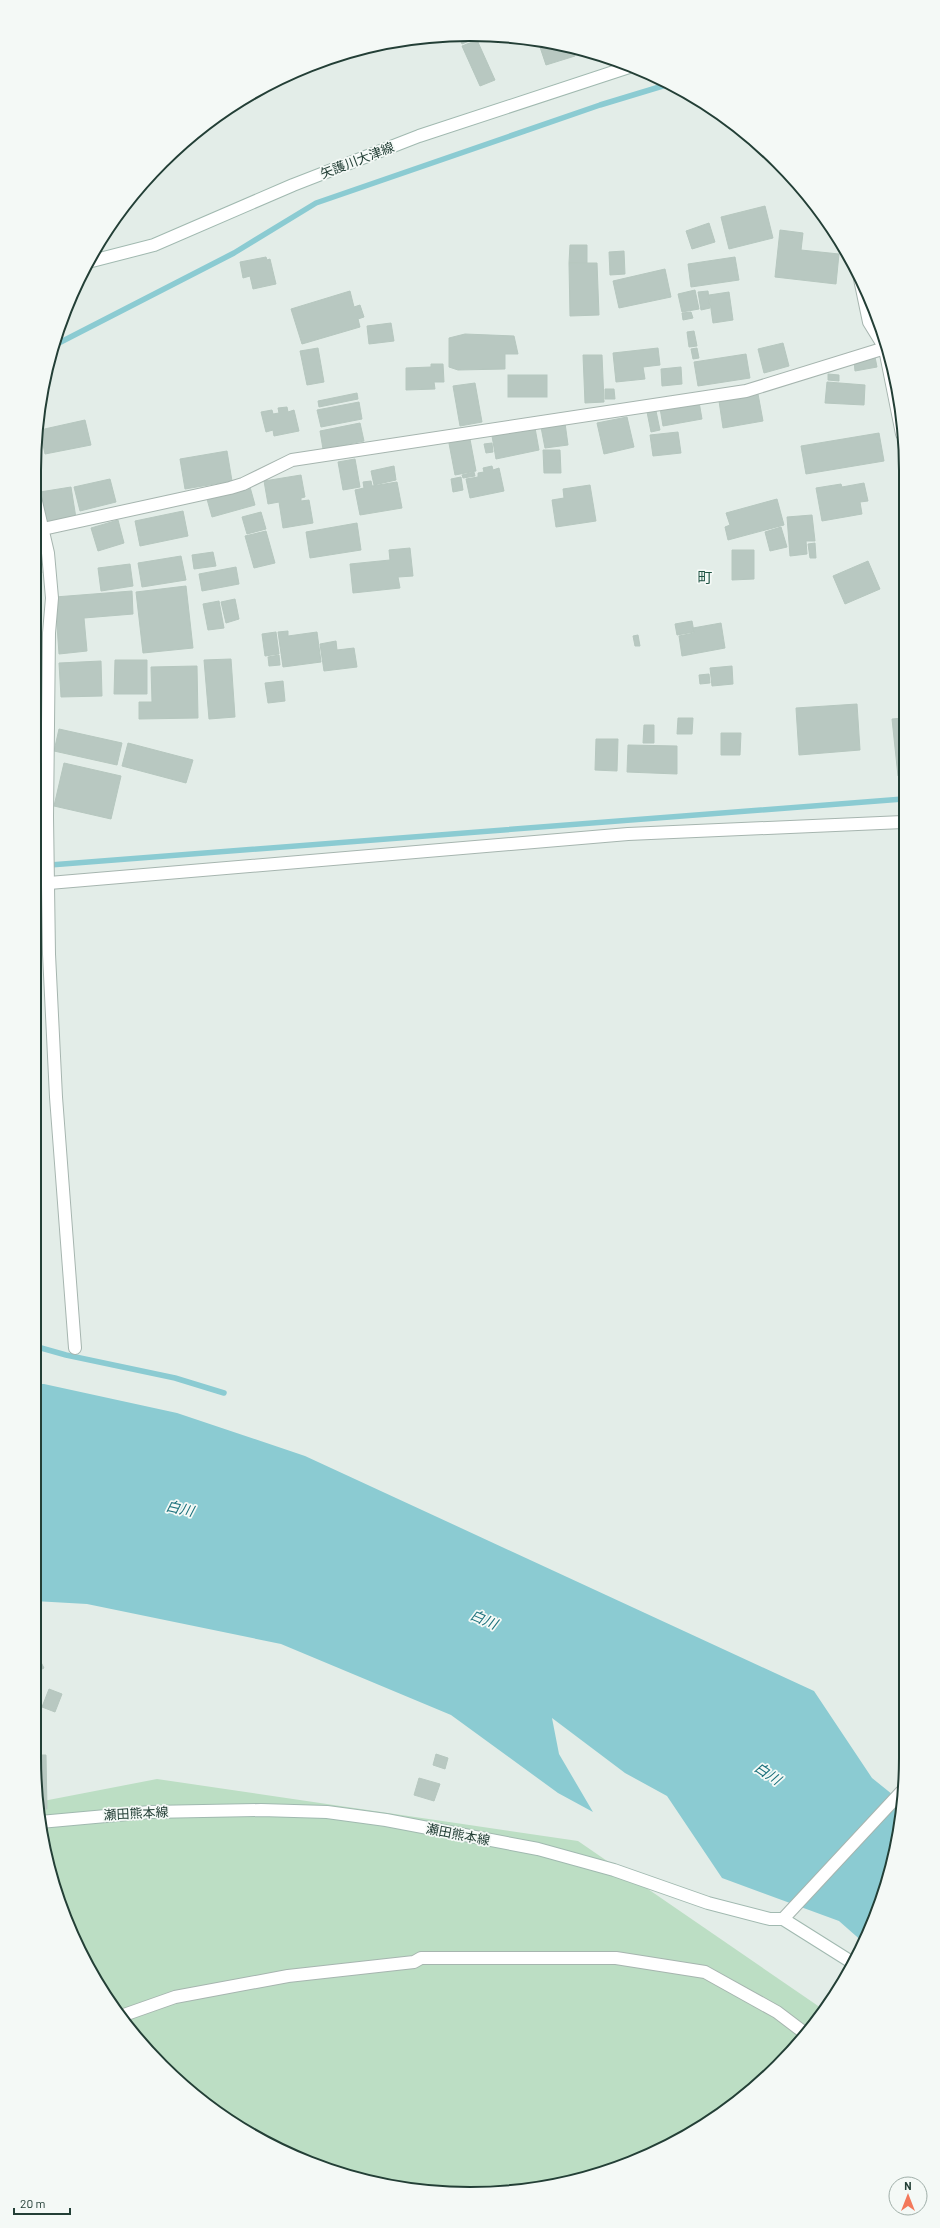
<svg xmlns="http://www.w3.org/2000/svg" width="940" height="2228" viewBox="0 0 940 2228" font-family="Barlow,'Noto Sans JP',sans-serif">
  <rect width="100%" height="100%" fill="#e3ede8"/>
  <path fill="#bcdec4" d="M157 1779 578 1841 824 2010 816 2024 757 2086 688 2135 637 2161 555 2186 470 2194 413 2190 330 2171 252 2136 183 2086 142 2045 92 1976 57 1898 42 1843 38 1802Z"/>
  <path fill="#8bcbd2" d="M34 1384H44L177 1413 305 1456 814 1691 872 1778 903 1803 902 1815 883 1898 864 1943 839 1921 722 1878 667 1796 625 1773 552 1718 559 1754 593 1812 558 1793 451 1715 281 1644 87 1604 34 1601Z"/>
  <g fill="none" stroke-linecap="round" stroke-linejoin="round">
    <g stroke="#8bcbd2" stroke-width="5.5">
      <path d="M53 346 234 253 316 203 600 105 666 85"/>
      <path d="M50 865 903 799"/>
      <path d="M34 866H35"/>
      <path d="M34 1346 66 1355 175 1378 224 1393"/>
    </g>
  </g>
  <g fill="#b8c8c1" stroke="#b6c7bf">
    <path d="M458 35 480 36H481L462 44Z"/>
    <path d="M477 40 495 80 480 86 462 46Z"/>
    <path d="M538 41 573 48 575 56 546 65Z"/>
    <path d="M765 206 773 238 729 249 721 217Z"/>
    <path d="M709 223 715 242 692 249 686 231Z"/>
    <path d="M780 230 803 233 801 250 839 254 836 284 775 277Z"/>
    <path d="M570 245H587V264L569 263Z"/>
    <path d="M624 251 625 274 610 275 609 252Z"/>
    <path d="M266 257 267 260 270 259 276 284 253 289 250 276 243 278 240 262Z"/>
    <path d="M735 257 739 280 691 287 688 264Z"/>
    <path d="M569 263H597L599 315 570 316Z"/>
    <path d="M665 269 671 297 619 308 613 281Z"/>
    <path d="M695 290 699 309 682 312 678 294Z"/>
    <path d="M350 291 354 307 360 305 364 317 358 319 360 327 302 344 291 309Z"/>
    <path d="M708 291 710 308 701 310 698 292Z"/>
    <path d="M729 292 733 320 713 323 709 295Z"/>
    <path d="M691 312 693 318 683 320 682 313Z"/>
    <path d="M391 323 394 341 369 344 367 326Z"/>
    <path d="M694 331 697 346 689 347 687 332Z"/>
    <path d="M465 334 514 336 518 354H505V369L458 370 449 367V338Z"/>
    <path d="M783 343 789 366 764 373 758 349Z"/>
    <path d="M318 348 324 382 307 385 300 351Z"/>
    <path d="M658 348 660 365 643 367 645 379 616 382 613 353Z"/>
    <path d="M697 348 699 358 693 359 691 349Z"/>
    <path d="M746 354 750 378 698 386 694 362Z"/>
    <path d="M583 355H602L604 402 585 403Z"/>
    <path d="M875 357 877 367 855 371 854 361Z"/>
    <path d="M431 364H443L444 382H434L435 389 406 390V368L431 367Z"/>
    <path d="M681 367 682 384 662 386 661 369Z"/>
    <path d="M828 374 839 375V381L828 380Z"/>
    <rect x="508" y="375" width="39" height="22"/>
    <path d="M827 382 865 385 864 405 825 403Z"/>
    <path d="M475 383 482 422 460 426 453 386Z"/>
    <path d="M605 389H614L615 399H605Z"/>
    <path d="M357 393 358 399 319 407 318 401Z"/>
    <path d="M758 394 763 421 723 428 719 401Z"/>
    <path d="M359 402 362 419 321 427 317 410Z"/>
    <path d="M699 402 702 419 663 426 660 408Z"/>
    <path d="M287 407 288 412 294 410 299 431 274 436 273 430 266 432 261 412 272 410 273 414 279 413 278 408Z"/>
    <path d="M656 411 660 430 651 432 647 412Z"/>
    <path d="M627 417 634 447 604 454 597 423Z"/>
    <path d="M85 420 91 445 45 454 40 430Z"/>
    <path d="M360 423 364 441 323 449 320 431Z"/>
    <path d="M565 423 568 445 545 448 541 427Z"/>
    <path d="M535 428 539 450 496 459 492 436Z"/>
    <path d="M678 432 681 453 653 456 650 435Z"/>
    <path d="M879 433 884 461 806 474 801 446Z"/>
    <path d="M469 434 476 471 455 475 448 438Z"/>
    <path d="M492 443 493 452 486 453 484 444Z"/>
    <path d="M543 450H560L561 473H544Z"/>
    <path d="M227 451 232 481 185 489 180 459Z"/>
    <path d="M355 459 360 487 343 490 338 462Z"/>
    <path d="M394 466 396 480 374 485 371 471Z"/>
    <path d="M492 466 493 470 499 468 504 491 470 498 466 479 478 477V473L484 472 483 468Z"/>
    <path d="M474 472 475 476 463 478 462 475Z"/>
    <path d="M301 475 305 497 301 498V501L309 500 313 523 283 528 279 502 268 504 264 481Z"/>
    <path d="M461 477 463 490 453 492 451 479Z"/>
    <path d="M110 479 116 502 80 511 74 487Z"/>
    <path d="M371 481 372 486 397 482 402 508 360 515 355 490 364 488 363 482Z"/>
    <path d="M864 483 868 501 860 502 862 514 822 521 816 488 841 484 842 487Z"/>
    <path d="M590 485 596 521 556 527 552 500 564 498 563 489Z"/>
    <path d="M71 487 76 518 45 523 40 492Z"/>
    <path d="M250 487 255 505 212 517 207 499Z"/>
    <path d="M777 499 784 525 728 540 725 527 730 525 726 513Z"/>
    <path d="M183 511 188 536 140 546 135 521Z"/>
    <path d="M261 512 266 529 247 534 242 517Z"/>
    <path d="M812 515 815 541H806L807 554 790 556 787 517Z"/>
    <path d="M118 520 124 543 98 551 91 528Z"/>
    <path d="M357 523 361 550 310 558 306 532Z"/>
    <path d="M781 527 787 547 770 551 765 532Z"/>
    <path d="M266 531 275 563 254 568 245 536Z"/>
    <path d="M36 535 42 573 34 574V536Z"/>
    <path d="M815 543 816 558H810L808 544Z"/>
    <path d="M410 548 413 576 398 577 400 588 353 593 350 564 390 560 389 550Z"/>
    <path d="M732 550H754V579L732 580Z"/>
    <path d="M213 552 216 566 194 569 192 555Z"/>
    <path d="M181 556 186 580 142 587 138 563Z"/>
    <path d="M868 561 880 589 845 604 833 576Z"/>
    <path d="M130 564 133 586 101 591 98 568Z"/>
    <path d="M236 567 239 584 202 591 199 574Z"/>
    <path d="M186 586 193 648 143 653 136 592Z"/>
    <path d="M132 591 133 614 84 618 87 651 59 654 55 597Z"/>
    <path d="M235 599 239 619 226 623 221 602Z"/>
    <path d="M219 601 224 628 208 630 203 604Z"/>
    <path d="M692 621 694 632 677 635 675 624Z"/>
    <path d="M721 623 725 648 682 656 679 636 694 633 693 628Z"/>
    <path d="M288 631V636L317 632 321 662 283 667 278 632Z"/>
    <path d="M276 632 279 654 265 656 262 634Z"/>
    <path d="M638 635 640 646H635L633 636Z"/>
    <path d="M336 641 337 650 354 648 357 667 324 671 320 644Z"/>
    <path d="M279 655 280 665 269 666 268 657Z"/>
    <path d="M231 659 235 717 209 719 204 660Z"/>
    <path d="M115 660H147V694H114Z"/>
    <path d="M101 661 102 696 61 697 59 663Z"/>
    <path d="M197 666 198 718 139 719V702H152L151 667Z"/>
    <path d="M732 666 733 684 712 686 710 668Z"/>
    <path d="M709 674 710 683 700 684 699 675Z"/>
    <path d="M283 681 285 701 268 703 265 683Z"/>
    <path d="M857 704 860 750 799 755 796 708Z"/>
    <path d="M678 718H693L692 734H677Z"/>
    <path d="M903 718V775L898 776 892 719Z"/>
    <path d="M644 725H654V743H643Z"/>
    <path d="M59 729 122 743 117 765 54 751Z"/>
    <path d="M721 733H741L740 755H721Z"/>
    <path d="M596 739H618L617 771 595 770Z"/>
    <path d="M128 743 193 760 186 783 122 766Z"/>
    <path d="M628 745 677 746V774L627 772Z"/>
    <path d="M34 760 43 761 40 785 34 784Z"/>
    <path d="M64 763 121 776 111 819 54 806Z"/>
    <path d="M35 1651 44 1668 34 1673V1652Z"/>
    <path d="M49 1689 62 1694 55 1712 42 1707Z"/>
    <path d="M436 1754 448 1758 445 1769 433 1765Z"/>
    <path d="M34 1755H46L47 1809H39Z"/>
    <path d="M419 1778 440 1784 434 1801 414 1795Z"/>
  </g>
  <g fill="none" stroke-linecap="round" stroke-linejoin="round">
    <g stroke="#a6b5af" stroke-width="14">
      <g id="minor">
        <path d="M860 279 869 322 885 348"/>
        <path d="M885 349 902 434"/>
        <path d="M34 493 48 553 52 598 49 633 47 817 49 954 56 1097 75 1348"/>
        <path d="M34 531 230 488 243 484 292 460 746 391 885 348"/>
        <path d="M49 883 628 834 903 822"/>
        <path d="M783 1919 904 1789"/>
        <path d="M121 2016 175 1997 288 1976 414 1962 421 1958H616L705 1972 777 2012 806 2034"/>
      </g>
    </g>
    <g stroke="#a1b9b0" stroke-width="14">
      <g id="secondary">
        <path d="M88 262 154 245 293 185 419 136 629 67"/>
        <path d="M40 1822 150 1812 261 1810 327 1812 386 1820 538 1849 614 1870 708 1903 770 1919H783L853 1963"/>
      </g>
    </g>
    <use href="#minor" stroke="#fff" stroke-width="12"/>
    <use href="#secondary" stroke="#fff" stroke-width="12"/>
  </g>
  <g text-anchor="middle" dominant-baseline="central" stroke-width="3.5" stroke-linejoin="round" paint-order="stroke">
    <g font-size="13" fill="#233f36" stroke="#f4f9f6">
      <text transform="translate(357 160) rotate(-21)">矢護川大津線</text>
      <text transform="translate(136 1813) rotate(-3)">瀬田熊本線</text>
      <text transform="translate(458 1834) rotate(11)">瀬田熊本線</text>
    </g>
    <g font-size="14" font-style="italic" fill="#1c717c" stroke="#f4f9f6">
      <text transform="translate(180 1508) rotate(13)">白川</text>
      <text transform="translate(484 1619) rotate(23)">白川</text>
      <text transform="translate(768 1773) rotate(34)">白川</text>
    </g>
    <g font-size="15" fill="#1e5242" stroke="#f4f9f6">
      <text x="705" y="577">町</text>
    </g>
  </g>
  <path d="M0 0H940V2228H0ZM470 41H470A429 429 0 0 1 899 470V1758A429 429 0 0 1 470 2187H470A429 429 0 0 1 41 1758V470A429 429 0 0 1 470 41Z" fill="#f4f9f6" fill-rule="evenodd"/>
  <path fill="none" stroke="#233f36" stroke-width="2" d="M470 41H470A429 429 0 0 1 899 470V1758A429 429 0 0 1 470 2187H470A429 429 0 0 1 41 1758V470A429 429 0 0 1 470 41Z"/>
  <g transform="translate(908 2196)"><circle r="19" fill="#f4f9f6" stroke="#a0afa9"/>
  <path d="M0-3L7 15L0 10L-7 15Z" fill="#f3795b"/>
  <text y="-6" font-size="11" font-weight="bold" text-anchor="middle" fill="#233f36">N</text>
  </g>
  <path d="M14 2208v6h56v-6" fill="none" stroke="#233f36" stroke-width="2"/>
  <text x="20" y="2208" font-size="12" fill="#233f36" stroke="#f4f9f6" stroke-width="3" paint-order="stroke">20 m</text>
</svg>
